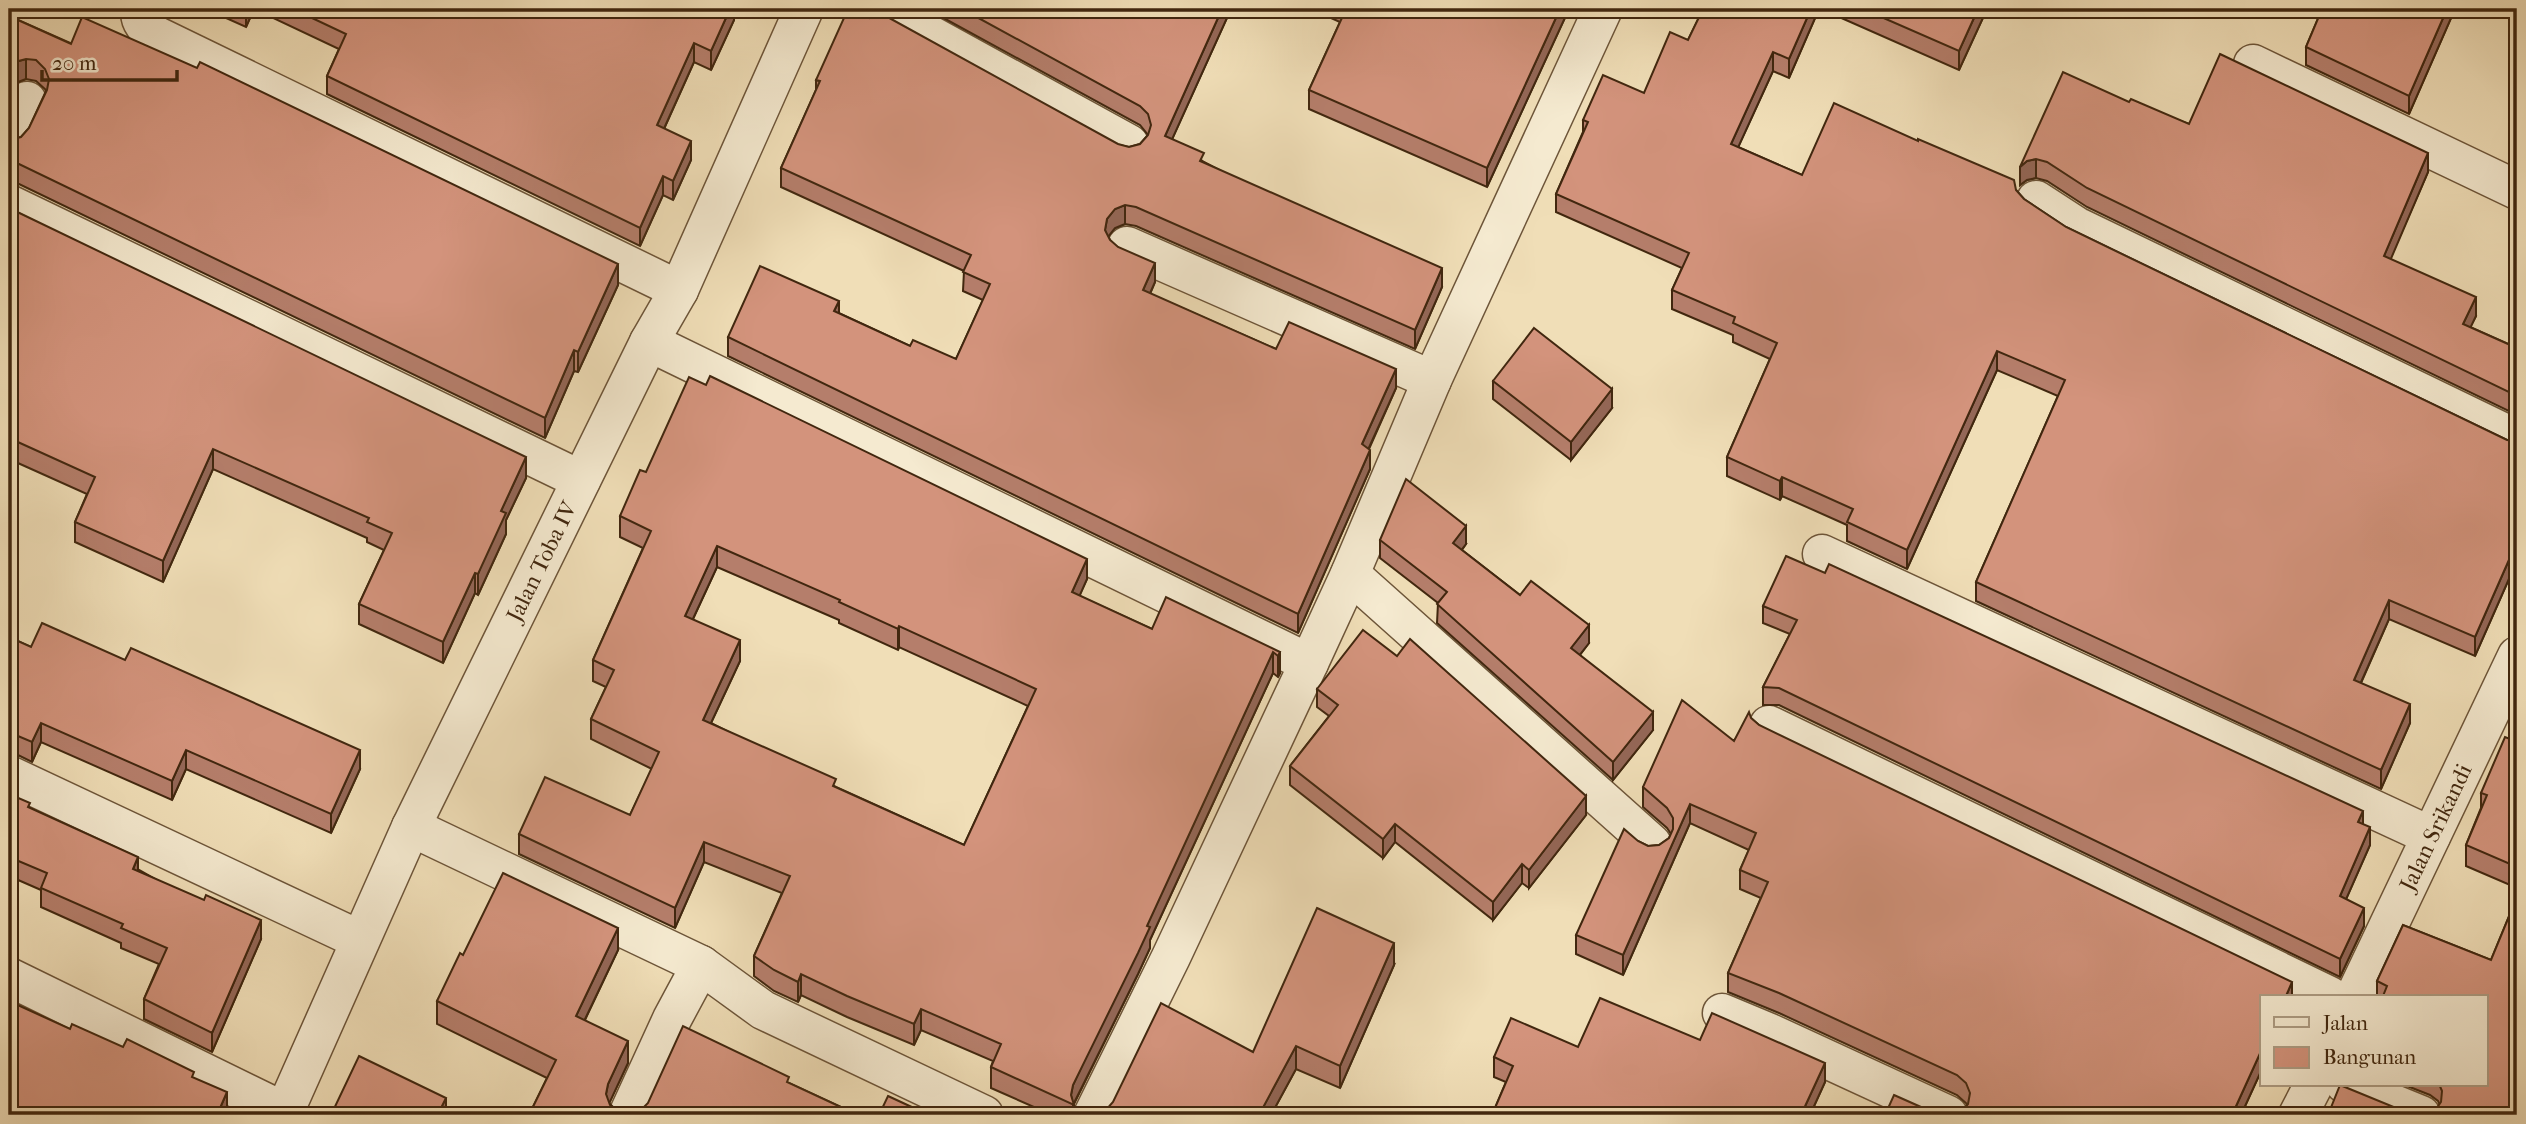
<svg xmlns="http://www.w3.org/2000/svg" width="2526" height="1124" viewBox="0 0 2526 1124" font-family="'IM FELL French Canon',serif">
  <rect width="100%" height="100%" fill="#f0deb7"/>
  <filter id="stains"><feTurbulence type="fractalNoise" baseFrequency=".00286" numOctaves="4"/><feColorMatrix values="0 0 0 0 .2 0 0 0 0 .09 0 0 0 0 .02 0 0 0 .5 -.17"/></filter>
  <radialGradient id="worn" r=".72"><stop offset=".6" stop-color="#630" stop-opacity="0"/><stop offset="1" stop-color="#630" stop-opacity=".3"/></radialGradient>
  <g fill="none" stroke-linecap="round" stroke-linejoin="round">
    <g stroke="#6d5539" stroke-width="41">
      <g id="minor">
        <path d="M141 9C138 21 147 30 157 36L679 290"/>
        <path d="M883 9 1129 144"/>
        <path d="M2253 64 2517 190"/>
        <path d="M9 139 27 101"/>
        <path d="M2036 200 2076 226 2517 439"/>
        <path d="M9 204 581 480"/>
        <path d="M1127 246 1432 380"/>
        <path d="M649 342 1309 663"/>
        <path d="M1822 554 2431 836"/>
        <path d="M1350 574 1652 844"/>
        <path d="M1769 725 2330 996"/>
        <path d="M9 775 360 940"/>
        <path d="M411 827 701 965"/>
        <path d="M9 977 285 1112"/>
        <path id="s1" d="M2355 996 2517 656"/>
        <path d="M1722 1013 1770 1033 1948 1115"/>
        <path d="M2345 1084 2421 1115"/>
        <path id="s2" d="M283 1115 411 827 649 342 679 290 804 9"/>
        <path d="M628 1115 672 1019 701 965 763 1010 984 1115"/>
        <path d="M1093 1115 1171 957 1309 663 1350 574 1432 380 1603 9"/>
        <path d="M2298 1115 2314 1084"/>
      </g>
    </g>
    <use href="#minor" stroke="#f5ead0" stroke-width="38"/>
  </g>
  <g fill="#b57e6b" stroke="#41270f" stroke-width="2" fill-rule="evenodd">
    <path d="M206 9H254L246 27Z"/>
    <path d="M254 9H734V20L711 70 694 62 664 129 691 160 673 200 663 195 640 246 327 94V76L339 49Z"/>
    <path d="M927 9H1231L1172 139 1204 162 1442 287 1415 349 1136 226 1125 224 1115 228 1108 236 1110 240 1155 282 1150 294 1276 349 1396 388 1369 449 1370 469 1298 633 728 356V337L839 313 910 346 956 359 983 300 963 291 964 271 781 187V168L816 90V80L1129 147 1140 144 1148 135 1140 125Z"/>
    <path d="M1311 9H1569L1487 187 1309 109V90L1340 22Z"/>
    <path d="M1703 9H1819L1789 78 1773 71 1738 147 1802 175 2016 190 2024 199 2066 227 2507 440 2517 441V573L2512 572 2475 656 2389 619 2361 683 2410 723 2381 789 1976 601V582L2058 396 1997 370 1907 569 1847 541V525L1782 496 1780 500 1727 476V457L1770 359 1733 342V335L1672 309V290L1682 268 1556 212V194L1583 132V120L1644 93 1688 40Z"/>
    <path d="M1821 9H1987L1959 70Z"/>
    <path d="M2322 9H2455L2409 114 2306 65V47Z"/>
    <path d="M9 16 618 285 578 372 574 371 545 438 19 184 9 182V140L21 137 29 128 46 91 45 89 36 81 26 79 15 83Z"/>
    <path d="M2129 102 2189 124 2428 172 2390 259 2476 316 2470 327 2517 348V415L2087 207 2047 181 2036 178 2027 180 2020 185V167Z"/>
    <path d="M9 208 526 478 506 520V534L478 595 475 593 443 663 359 624V604L384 550 367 542V538L213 469 163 582 75 542V522L87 494 9 459Z"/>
    <path d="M2517 264V288L2515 287V269Z"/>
    <path d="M1493 381 1612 408 1571 460 1493 399Z"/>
    <path d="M646 472 1087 579 1079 596 1152 629 1280 652V673L1278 677 1273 673 1150 940V948L1138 974 1074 1104V1115H1052L991 1088V1067L993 1061 921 1030 914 1045 847 1017 801 995 798 1002 774 991 754 976V956L782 893 704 862 675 928 519 854V834L630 815 652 769 591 739V719L606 687 593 681V660L643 548 620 537V516ZM717 567 839 620V623L898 650 899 647 1028 706 964 845 836 787 711 723 740 661 693 619Z"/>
    <path d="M1380 540 1466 544 1462 550 1520 595 1589 643 1580 655 1653 730 1613 780 1437 623 1438 603 1380 558Z"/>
    <path d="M1763 606 2363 824 2370 845 2346 899 2364 926 2340 977 1779 705H1763V687L1790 634 1763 623Z"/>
    <path d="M9 637 31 647 360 769 331 833 186 769 172 800 41 742 32 762 18 755 9 754Z"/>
    <path d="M1317 689 1586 815 1529 888 1522 883 1493 920 1395 842 1383 858 1290 785V766L1329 716 1317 707Z"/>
    <path d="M1751 718 1759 725 2262 1069 2241 1115H1954L1961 1113 1967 1105 1966 1103 1957 1095 1779 1013 1728 992V973L1761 898 1740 889V870L1749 850 1690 823 1623 975 1576 954V935L1638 841 1648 846 1659 845 1669 838 1671 834 1667 828 1643 807V787L1734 741Z"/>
    <path d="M2517 735V888L2466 866V845L2481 808V793L2515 741Z"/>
    <path d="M9 780 14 797 30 808 261 939 212 1052 144 1019V999L159 964 121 948V943L41 907V890L9 876Z"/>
    <path d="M2517 897V1115H2426L2434 1112 2440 1105 2438 1101 2430 1095 2402 1084H2486V996H2377V981L2403 925 2491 960Z"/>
    <path d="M618 950 585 1020 628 1063 609 1103 618 1112 631 1115 789 1083 858 1115H529L547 1078 437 1024V1001L463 955Z"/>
    <path d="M1394 965 1340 1088 1296 1069 1271 1115H1098V1113L1253 1052Z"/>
    <path d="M1700 1040 1825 1082 1810 1115H1492L1506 1082 1494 1077V1057L1578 1047Z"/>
  </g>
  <g fill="#946757" stroke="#41270f" stroke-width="2">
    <path d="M246 9H254L246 27Z"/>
    <path d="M730 9H734V20L711 70V51Z"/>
    <path d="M1222 9H1231L1165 155V136Z"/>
    <path d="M1560 9H1569L1487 187V168Z"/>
    <path d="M1811 9H1819L1789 78V59Z"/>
    <path d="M1978 9H1987L1959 70V51Z"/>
    <path d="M2447 9H2455L2409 114V96Z"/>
    <path d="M694 43V62L657 144V125Z"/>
    <path d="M1773 52V71L1731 163V144Z"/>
    <path d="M26 59V79L15 83 9 90V69L15 62Z"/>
    <path d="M691 141V160L673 200V181Z"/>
    <path d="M2428 153V172L2384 275V256Z"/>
    <path d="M2036 159V178L2027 180 2020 185V167L2027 161Z"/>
    <path d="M663 176V195L640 246V228Z"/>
    <path d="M1125 205V224L1115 228 1107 238 1105 230 1107 219 1115 209Z"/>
    <path d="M1155 263V282L1143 309V290Z"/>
    <path d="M618 264V285L578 372V352Z"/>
    <path d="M1442 268V287L1415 349V330Z"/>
    <path d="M2476 297V316L2463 343V324Z"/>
    <path d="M839 301V320L834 311Z"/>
    <path d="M574 350V371L545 438V418Z"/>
    <path d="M1997 351V370L1907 569V550Z"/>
    <path d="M1396 369V388L1362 463V444Z"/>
    <path d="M1612 389V408L1571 460V442Z"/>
    <path d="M213 449V469L163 582V561Z"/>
    <path d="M1370 450V469L1298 633V614Z"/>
    <path d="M526 457V478L506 520V534L478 595V574L501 511Z"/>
    <path d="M1782 477V496L1780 500V481Z"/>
    <path d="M1466 526V544L1453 561V543Z"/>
    <path d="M717 546V567L685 636V616Z"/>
    <path d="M2512 553V572L2475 656V637Z"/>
    <path d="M1087 559V579L1072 613V592Z"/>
    <path d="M475 573V593L443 663V642Z"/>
    <path d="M2389 600V619L2354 698V680Z"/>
    <path d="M1589 625V643L1571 666V648Z"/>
    <path d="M899 626V647L898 650V629Z"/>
    <path d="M740 640V661L703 740V720Z"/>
    <path d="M1273 652V673L1150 940V948L1138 974 1073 1105 1071 1095 1073 1085Z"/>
    <path d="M1280 652V673L1278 677V656Z"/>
    <path d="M2410 704V723L2381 789V770Z"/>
    <path d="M1653 712V730L1613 780V762Z"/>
    <path d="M41 723V742L32 762V742Z"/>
    <path d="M186 750V769L172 800V781Z"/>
    <path d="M360 750V769L331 833V814Z"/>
    <path d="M14 782V802L9 794Z"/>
    <path d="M1586 796V815L1529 888V870Z"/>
    <path d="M1690 804V823L1623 975V955Z"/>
    <path d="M2363 811V829L2358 822Z"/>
    <path d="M1395 824V842L1383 858V839Z"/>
    <path d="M2370 827V845L2340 913V896Z"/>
    <path d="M704 842V862L675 928V908Z"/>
    <path d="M138 857V877L133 869Z"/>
    <path d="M1522 864V883L1493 920V902Z"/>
    <path d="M2364 908V926L2340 977V959Z"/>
    <path d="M261 920V939L212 1052V1033Z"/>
    <path d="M618 928V950L576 1038V1016Z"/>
    <path d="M1394 943V965L1340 1088V1066Z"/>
    <path d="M801 974V995L798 1002V982Z"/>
    <path d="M2292 982V996H2286Z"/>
    <path d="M921 1009V1030L914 1045V1024Z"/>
    <path d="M628 1041V1063L608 1106 606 1094 608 1084Z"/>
    <path d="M1296 1046V1069L1271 1115H1259Z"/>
    <path d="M2262 1049V1069L2241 1115H2232Z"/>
    <path d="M1825 1063V1082L1810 1115H1801Z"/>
    <path d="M227 1092V1112L226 1115H217Z"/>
    <path d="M446 1098V1115L440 1110Z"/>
  </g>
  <g fill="#d3937c" stroke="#41270f" stroke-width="2" fill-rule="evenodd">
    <path d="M293 9H730L711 51 694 43 657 125 691 141 673 181 663 176 640 228 327 76 346 34Z"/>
    <path d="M848 9 869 18 873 9 1118 144 1129 147 1140 144 1148 135 1151 125 1148 114 1140 106 962 9H1222L1165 136 1204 153 1200 161 1442 268 1415 330 1136 207 1125 205 1115 209 1107 219 1105 230 1110 240 1118 247 1155 263 1143 290 1276 349 1289 322 1396 369 1362 444 1370 450 1298 614 728 337 760 266 839 301 834 311 910 346 913 340 956 359 990 284 963 272 971 255 781 168 820 81 816 80Z"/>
    <path d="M1346 9H1560L1487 168 1309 90Z"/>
    <path d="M1703 9H1811L1789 59 1773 52 1731 144 1802 175 1834 103 1918 141V139L2014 180 2016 190 2024 199 2066 227 2507 440 2517 441V554L2512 553 2475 637 2389 600 2354 680 2410 704 2381 770 1976 582 2065 380 1997 351 1907 550 1847 522 1853 509 1782 477 1780 481 1727 457 1777 343 1733 323 1735 317 1672 290 1689 253 1556 194 1588 122 1583 120 1603 75 1644 93 1670 32 1688 40Z"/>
    <path d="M1863 9H1978L1959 51Z"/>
    <path d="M2322 9H2447L2409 96 2306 47Z"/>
    <path d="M9 16 71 44 82 17 197 68 200 62 618 264 578 352 574 350 545 418 19 164 9 162V140L21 137 29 128 47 90 49 79 45 69 36 60 26 59 15 62 9 69Z"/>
    <path d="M2220 54 2428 153 2384 256 2476 297 2463 324 2517 348V396L2087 188 2047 162 2036 159 2027 161 2020 167 2063 72 2129 102 2131 99 2189 124Z"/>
    <path d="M9 208 526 457 501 511 506 513 478 574 475 573 443 642 359 604 392 533 367 522 369 518 213 449 163 561 75 522 95 477 9 438Z"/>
    <path d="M1534 328 1612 389 1571 442 1493 381Z"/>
    <path d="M710 376 1087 559 1072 592 1152 629 1166 597 1280 652 1278 656 1273 652 1147 926 1150 927 1138 953 1073 1085 1071 1095 1074 1105 991 1067 1001 1044 921 1009 914 1024 847 996 801 974 798 982 774 970 754 956 790 876 704 842 675 908 519 834 545 777 630 815 659 752 591 719 614 670 593 660 651 531 620 516 640 470 646 472 689 377 706 385ZM717 546 840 600 839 602 898 629 899 626 1036 689 964 845 833 786 836 779 703 720 740 640 685 616Z"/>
    <path d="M1406 479 1466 526 1453 543 1520 595 1531 581 1589 625 1571 648 1653 712 1613 762 1437 604 1447 592 1380 540Z"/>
    <path d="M1786 556 1825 573 1829 564 2363 811 2358 822 2370 827 2340 896 2364 908 2340 959 1779 688 1763 687 1797 620 1763 606Z"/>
    <path d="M42 623 125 660 131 648 360 750 331 814 186 750 172 781 41 723 32 742 18 736 9 734V637L31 647Z"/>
    <path d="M1363 630 1397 656 1410 639 1586 796 1529 870 1522 864 1493 902 1395 824 1383 839 1290 766 1338 705 1317 689Z"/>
    <path d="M1682 700 1734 741 1749 712 1751 718 1759 725 2292 982 2286 996H2262V1049L2232 1115H1954L1961 1113 1968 1104 1970 1093 1966 1083 1957 1075 1779 993 1728 973 1768 882 1740 870 1756 833 1690 804 1623 955 1576 935 1624 829 1638 841 1648 846 1659 845 1669 838 1673 829V818L1667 808 1643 787Z"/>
    <path d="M2517 735V867L2466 845 2487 795 2481 793 2505 737 2515 741Z"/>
    <path d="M9 780 14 782 9 794 30 803 28 807 138 857 133 869 204 900 206 895 261 920 212 1033 144 999 167 948 121 928 123 924 41 888 47 873 9 857Z"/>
    <path d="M503 873 618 928 576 1016 628 1041 608 1084 606 1094 610 1105 618 1112 631 1115 640 1111 648 1103 683 1026 789 1077 787 1082 858 1115H529L556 1060 437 1001 460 953 463 955Z"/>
    <path d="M2517 897V1115H2426L2434 1112 2441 1102 2442 1091 2439 1084H2486V996H2383L2387 986 2377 981 2403 925 2491 960Z"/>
    <path d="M1317 908 1394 943 1340 1066 1296 1046 1259 1115H1102L1098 1113 1106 1110 1113 1102 1161 1003 1253 1052Z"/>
    <path d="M1600 998 1700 1040 1712 1013 1825 1063 1801 1115H1492L1513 1066 1494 1057 1511 1018 1578 1047Z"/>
    <path d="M9 1001 70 1029 72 1024 123 1047 127 1039 194 1072 192 1077 227 1092 217 1115H9Z"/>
    <path d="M359 1056 446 1098 440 1110 451 1115H331Z"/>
    <path d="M2340 1085 2413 1115H2415H2328Z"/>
    <path d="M1894 1095 1939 1115H1885Z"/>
    <path d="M888 1096 929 1115H879Z"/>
  </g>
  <g text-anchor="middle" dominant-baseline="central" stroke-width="7" stroke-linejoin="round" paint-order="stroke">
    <g font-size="23" fill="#41270f" stroke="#f5ead0">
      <text stroke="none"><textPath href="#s2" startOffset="611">Jalan Toba IV</textPath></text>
      <text stroke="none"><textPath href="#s1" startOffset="187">Jalan Srikandi</textPath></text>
    </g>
  </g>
  <rect width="2526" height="1124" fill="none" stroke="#f0deb7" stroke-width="35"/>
  <rect x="10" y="10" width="2505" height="1103" fill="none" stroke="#41270f" stroke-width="3.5"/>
  <rect x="18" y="18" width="2491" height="1089" fill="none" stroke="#41270f" stroke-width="2"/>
  <rect x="2260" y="995" width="228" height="91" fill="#f5ead0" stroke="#ad9c83" stroke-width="2"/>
  <rect x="2274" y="1017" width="35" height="10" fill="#f5ead0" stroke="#ad9c83" stroke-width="2"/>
  <text x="2323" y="1030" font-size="21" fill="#41270f">Jalan</text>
  <rect x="2274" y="1047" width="35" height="21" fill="#d3937c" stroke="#ad9c83" stroke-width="2"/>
  <text x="2323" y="1064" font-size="21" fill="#41270f">Bangunan</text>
  <path d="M42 70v10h135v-10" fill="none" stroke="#41270f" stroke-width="3.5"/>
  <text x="52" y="70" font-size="21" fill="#41270f" stroke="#f5ead0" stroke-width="5" paint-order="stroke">20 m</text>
  <rect width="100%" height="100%" filter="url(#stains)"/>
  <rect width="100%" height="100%" fill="url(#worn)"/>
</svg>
